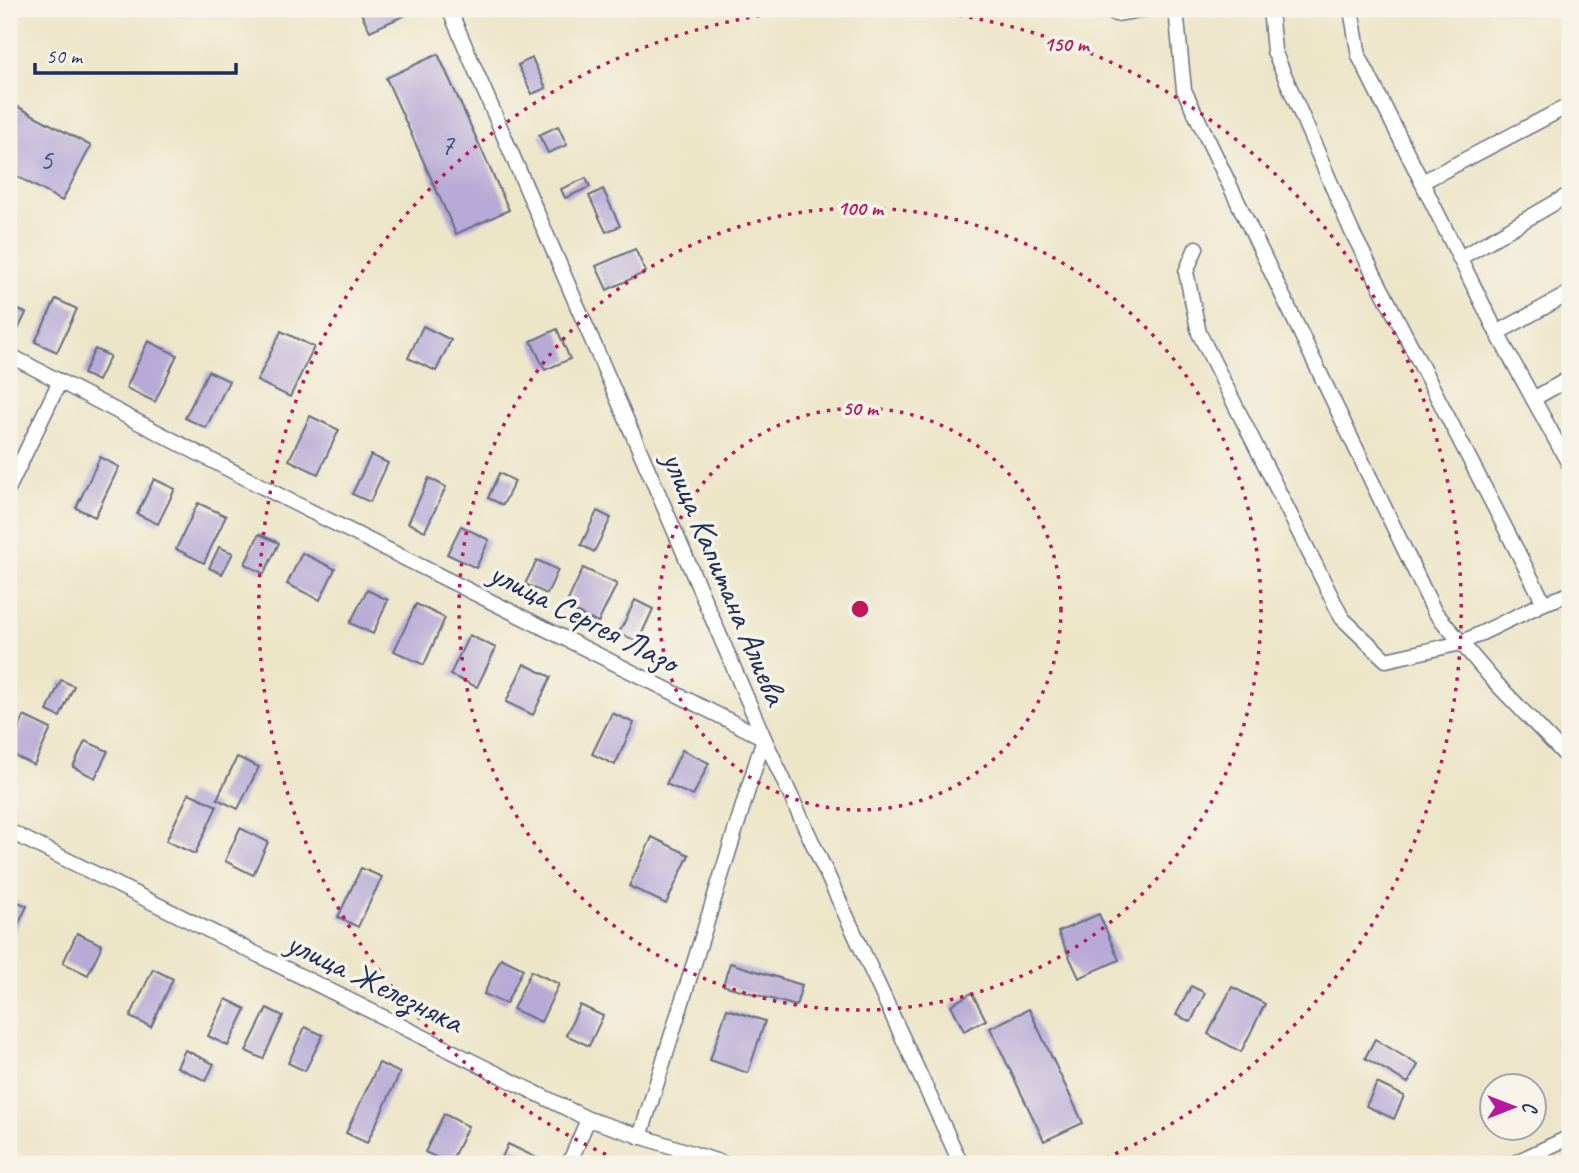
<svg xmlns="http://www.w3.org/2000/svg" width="1579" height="1173" viewBox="0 0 1579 1173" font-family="Caveat,sans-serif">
  <rect width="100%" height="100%" fill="#f7f3e8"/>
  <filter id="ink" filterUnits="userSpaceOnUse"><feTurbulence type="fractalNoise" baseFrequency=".0143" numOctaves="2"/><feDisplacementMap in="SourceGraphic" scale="14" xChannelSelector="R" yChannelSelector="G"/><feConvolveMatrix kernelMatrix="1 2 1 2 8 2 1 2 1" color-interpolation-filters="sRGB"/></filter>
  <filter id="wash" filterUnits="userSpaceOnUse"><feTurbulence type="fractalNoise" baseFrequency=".00686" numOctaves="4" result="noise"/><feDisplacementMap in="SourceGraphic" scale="28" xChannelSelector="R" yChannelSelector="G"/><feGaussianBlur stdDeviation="1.57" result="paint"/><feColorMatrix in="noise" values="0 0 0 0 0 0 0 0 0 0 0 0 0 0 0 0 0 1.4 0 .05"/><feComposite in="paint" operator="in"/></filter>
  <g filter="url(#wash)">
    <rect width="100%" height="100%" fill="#ede5c8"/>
    <g id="blocks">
      <g fill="#b7aad6">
        <path d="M359 9H419L370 31Z"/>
        <path d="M438 54 509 210 456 234 386 78Z"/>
        <path d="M532 58 546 88 532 94 518 65Z"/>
        <path d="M9 102 91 146 62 201 9 172Z"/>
        <path d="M558 126 567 145 548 153 539 135Z"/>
        <path d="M586 178 590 187 565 198 561 189Z"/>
        <path d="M603 189 620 226 606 232 589 196Z"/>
        <path d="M635 249 646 272 607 290 596 266Z"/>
        <path d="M56 299 77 309 57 352 35 342Z"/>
        <path d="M10 306 26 313 12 342 9 341Z"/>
        <path d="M423 326 451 340 436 371 408 358Z"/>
        <path d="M557 329 570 359 545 370 531 341Z"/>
        <path d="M281 331 314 347 290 397 257 381Z"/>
        <path d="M148 341 177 355 155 402 126 388Z"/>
        <path d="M95 349 110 356 98 381 83 374Z"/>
        <path d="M208 371 229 381 206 428 185 418Z"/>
        <path d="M310 416 339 430 318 474 289 460Z"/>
        <path d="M371 455 388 463 370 502 352 494Z"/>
        <path d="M100 457 119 467 95 517 76 508Z"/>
        <path d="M499 473 515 481 503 505 488 498Z"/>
        <path d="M429 478 446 487 425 531 408 523Z"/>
        <path d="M154 479 175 489 158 524 137 514Z"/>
        <path d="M198 503 226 516 204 563 176 549Z"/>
        <path d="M597 511 611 518 594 552 581 545Z"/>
        <path d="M461 526 489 540 476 568 447 554Z"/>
        <path d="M259 534 279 543 264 574 245 564Z"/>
        <path d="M219 547 233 553 222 574 209 568Z"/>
        <path d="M302 553 335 569 320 600 287 584Z"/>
        <path d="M537 560 558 570 547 594 525 584Z"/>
        <path d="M583 568 617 584 598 623 565 607Z"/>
        <path d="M367 590 388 600 373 634 350 623Z"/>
        <path d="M635 600 653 609 638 642 619 633Z"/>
        <path d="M416 604 445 618 424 665 394 651Z"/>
        <path d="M469 635 496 648 477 687 450 675Z"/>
        <path d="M524 664 551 677 533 715 506 702Z"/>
        <path d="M61 680 74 686 60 717 47 711Z"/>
        <path d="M612 713 634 723 615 765 592 754Z"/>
        <path d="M24 716 51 729 34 765 9 753Z"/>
        <path d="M85 741 108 751 95 778 73 767Z"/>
        <path d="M682 750 709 763 693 796 666 784Z"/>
        <path d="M237 757 259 767 238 809 217 799Z"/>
        <path d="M189 793 217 806 195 854 166 841Z"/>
        <path d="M240 828 268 842 253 875 225 861Z"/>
        <path d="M652 837 689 855 666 904 629 886Z"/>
        <path d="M361 868 382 877 358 927 338 917Z"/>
        <path d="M9 898 27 906 9 944Z"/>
        <path d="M1099 914 1119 960 1079 978 1058 932Z"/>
        <path d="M77 933 102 945 88 975 63 963Z"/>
        <path d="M501 958 523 969 506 1004 484 994Z"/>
        <path d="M730 963 802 985 796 1006 723 985Z"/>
        <path d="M153 969 173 979 151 1027 130 1017Z"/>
        <path d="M531 971 559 984 541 1022 513 1009Z"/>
        <path d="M1191 986 1205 993 1191 1022 1176 1015Z"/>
        <path d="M1232 987 1265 1004 1241 1052 1208 1034Z"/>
        <path d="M972 993 986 1020 964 1031 951 1005Z"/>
        <path d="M226 999 246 1009 228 1046 208 1036Z"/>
        <path d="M580 1005 603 1016 589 1046 566 1035Z"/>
        <path d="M267 1008 283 1016 263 1059 246 1051Z"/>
        <path d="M727 1009 765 1021 748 1073 710 1060Z"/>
        <path d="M1029 1009 1083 1123 1044 1141 990 1028Z"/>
        <path d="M305 1027 323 1035 305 1071 288 1063Z"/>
        <path d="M1375 1039 1418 1065 1408 1083 1365 1058Z"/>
        <path d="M185 1050 214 1064 206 1081 177 1067Z"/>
        <path d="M379 1063 400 1073 367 1143 346 1133Z"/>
        <path d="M1377 1083 1404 1096 1394 1119 1366 1106Z"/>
        <path d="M444 1114 468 1126 450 1164 425 1152Z"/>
        <path d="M508 1144 537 1158 534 1164H499Z"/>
      </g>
    </g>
  </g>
  <g filter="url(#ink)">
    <use href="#blocks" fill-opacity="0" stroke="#646f83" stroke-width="2"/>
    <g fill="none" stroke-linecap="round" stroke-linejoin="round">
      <g stroke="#646f83" stroke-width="17">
        <g id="service">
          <path d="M449 9 764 738 961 1164"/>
          <path d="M1109 9 1116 14 1145 9"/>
          <path d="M1176 9 1184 90 1434 611 1493 680 1570 760"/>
          <path d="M1270 9 1274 51 1351 230 1544 603"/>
          <path d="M1351 9 1359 56 1497 333 1570 466"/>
          <path d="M1422 182 1570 105"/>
          <path d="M1196 248 1186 272 1199 333 1342 618 1386 660 1461 643 1544 603 1570 594"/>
          <path d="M1460 258 1570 194"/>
          <path d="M1497 333 1570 293"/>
          <path d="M9 355 288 500 764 738 640 1137"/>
          <path d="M1533 399 1570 378"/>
          <path d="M9 487 60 381"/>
          <path d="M9 831 588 1119 725 1164"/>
          <path d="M569 1164 588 1119"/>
          <path d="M1512 1164 1570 1137"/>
        </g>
      </g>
      <use href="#service" stroke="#fff" stroke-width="14"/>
    </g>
  </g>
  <g fill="none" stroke="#c2185b" stroke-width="3.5" stroke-dasharray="3.5 7">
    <circle cx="860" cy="609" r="201"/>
    <circle cx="860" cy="609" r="401"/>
    <path d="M625 1163A602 602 0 0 1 813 9M907 9A602 602 0 0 1 1095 1163"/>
  </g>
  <g text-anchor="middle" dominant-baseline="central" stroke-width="7" stroke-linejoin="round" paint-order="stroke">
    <g font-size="30" fill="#424e7c">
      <text x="447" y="144">7</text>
      <text x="46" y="159">5</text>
    </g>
    <g font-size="33" fill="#1b2f5e" stroke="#f7f3e8">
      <text transform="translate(725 578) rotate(67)">улица Капитана Алиева</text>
      <text transform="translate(584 617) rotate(27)">улица Сергея Лазо</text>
      <text transform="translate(375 982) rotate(26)">улица Железняка</text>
    </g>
  </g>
  <circle cx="860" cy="609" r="10" fill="#c2185b" stroke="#f7f3e8" stroke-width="3.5"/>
  <g font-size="21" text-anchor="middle" font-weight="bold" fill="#c2185b" stroke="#f7f3e8" stroke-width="7" stroke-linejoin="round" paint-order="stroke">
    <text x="1066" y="51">150 m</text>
    <text x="860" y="215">100 m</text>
    <text x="860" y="415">50 m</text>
  </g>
  <rect width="1579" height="1173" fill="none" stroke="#f7f3e8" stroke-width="35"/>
  <g transform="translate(1513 1107) rotate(90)"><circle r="33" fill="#f7f3e8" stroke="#9fa5b1" stroke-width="2"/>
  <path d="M0-5L12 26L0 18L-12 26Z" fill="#b5179e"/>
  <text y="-10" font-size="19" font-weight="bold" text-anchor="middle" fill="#1b2f5e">С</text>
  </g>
  <path d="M35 63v10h201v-10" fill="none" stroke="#1b2f5e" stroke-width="3.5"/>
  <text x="46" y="63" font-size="21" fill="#1b2f5e" stroke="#f7f3e8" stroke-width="5" paint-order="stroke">50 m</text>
</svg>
